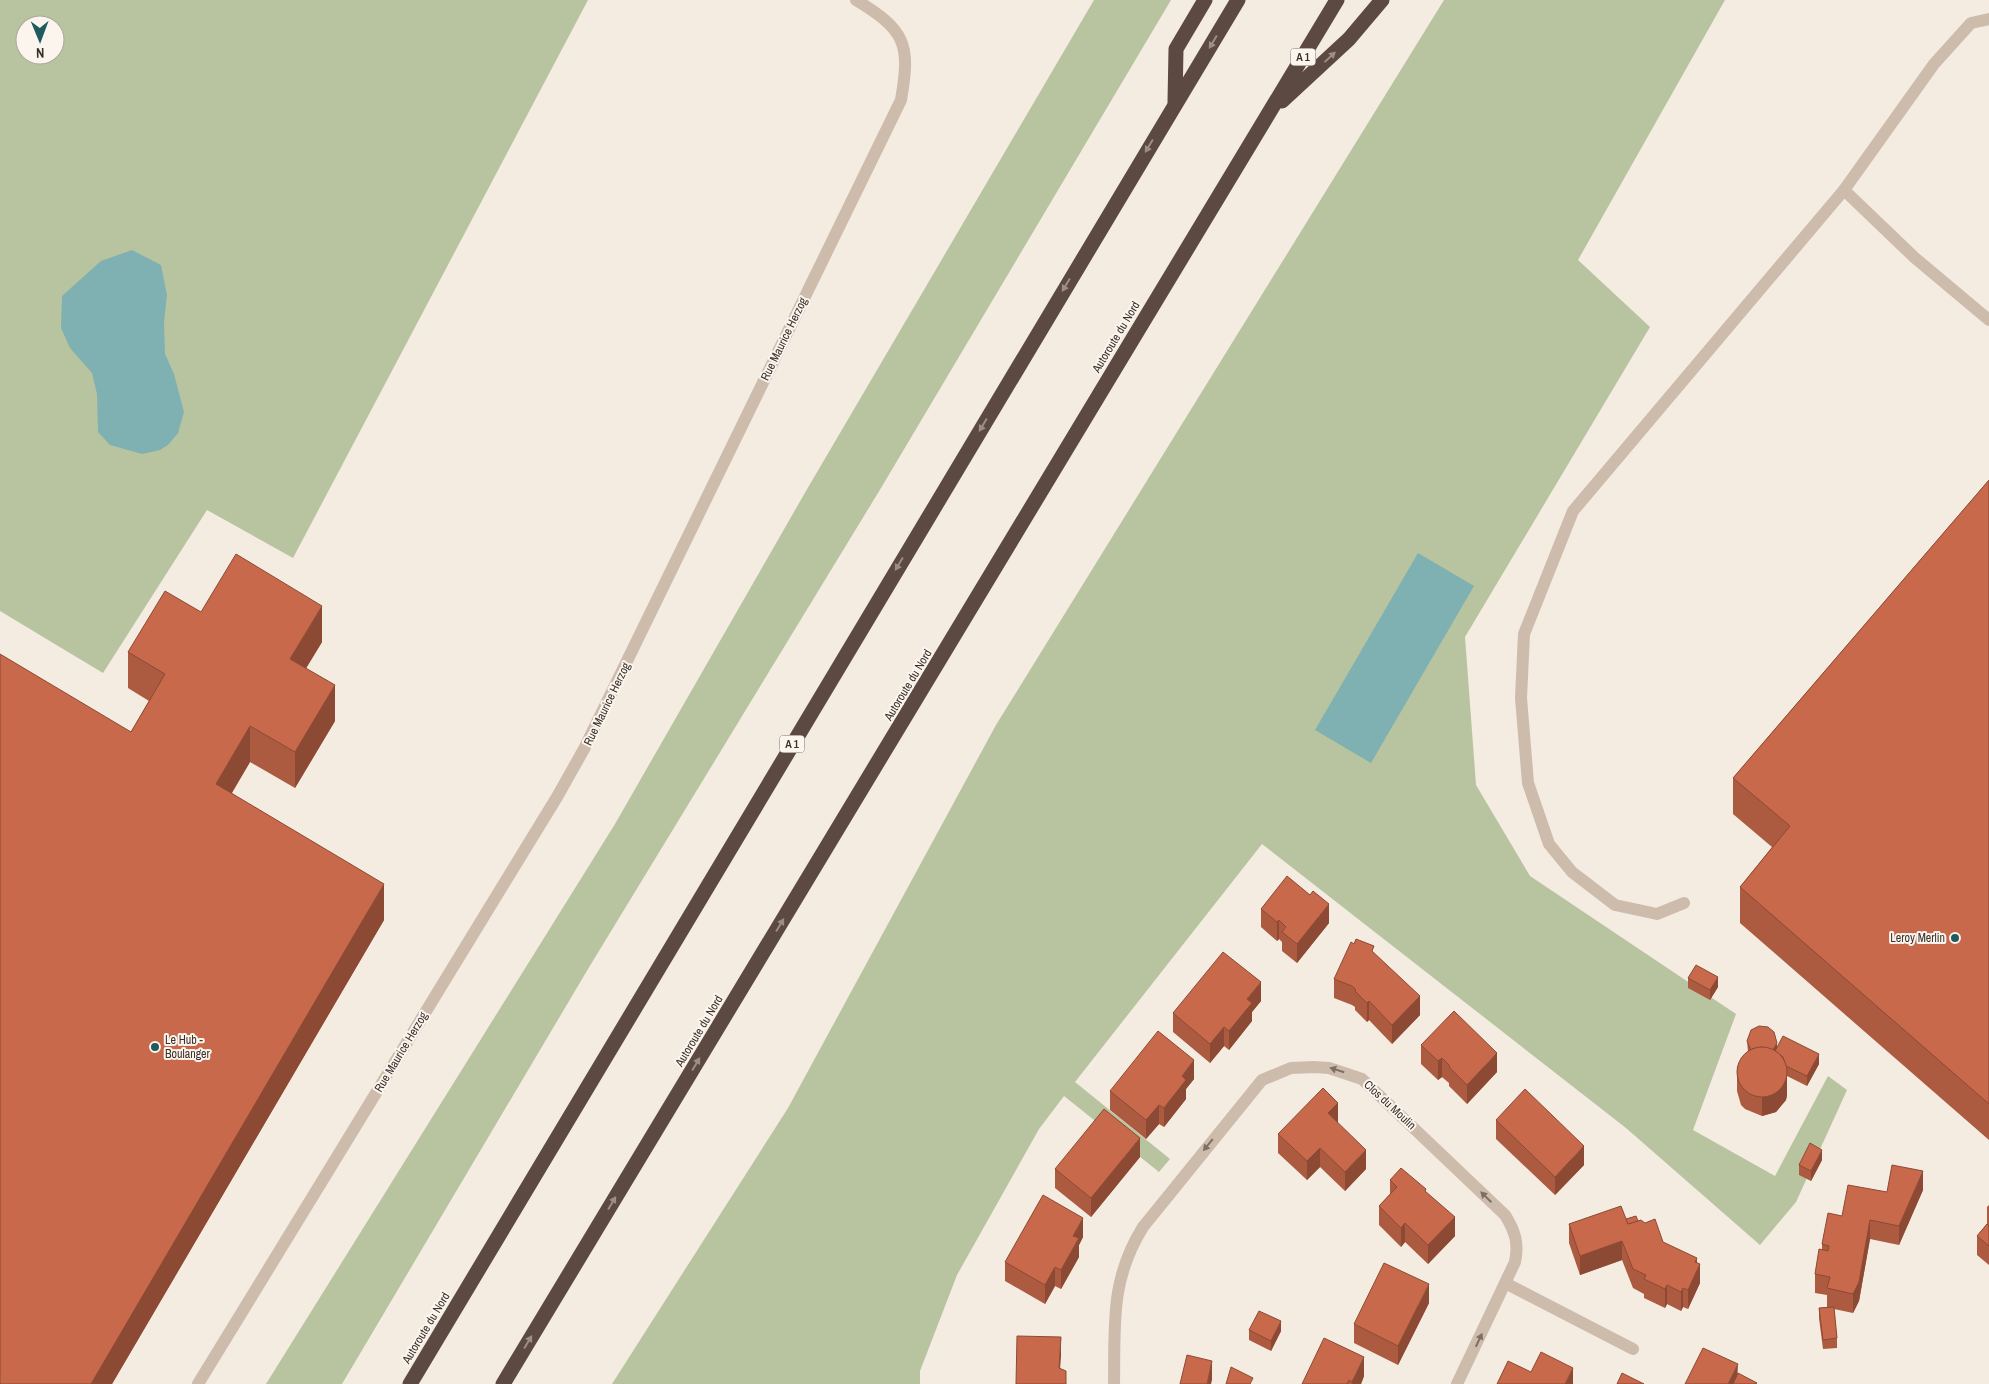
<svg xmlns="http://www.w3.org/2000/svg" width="1989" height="1384" viewBox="0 0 1989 1384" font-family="'Archivo Narrow',sans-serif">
  <rect width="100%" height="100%" fill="#f4ebe1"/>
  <g fill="#b8c4a0" fill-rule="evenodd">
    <path d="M0 0H588L293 558 207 510 103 673 0 611ZM25 25H55V55H25Z"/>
    <path d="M1094 0H1171L881 488 588 969 342 1384H266L615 824 806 491Z"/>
    <path d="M1444 0H1725L1578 260 1650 327 1465 637 1476 785 1530 876 1736 1014 1693 1130 1775 1176 1828 1076 1847 1090 1796 1202 1760 1245 1626 1128 1262 844 1075 1082 1170 1159 1159 1172 1064 1096 1039 1129 957 1275 920 1371V1384H612L788 1108 996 725Z"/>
  </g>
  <g fill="#7fb0b2">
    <path d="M132 250 161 265 167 295 164 322 165 354 174 374 184 412 178 433 168 445 160 450 142 454 110 445 98 432 97 394 92 373 70 348 61 328 62 296 101 261Z"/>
    <path d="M1418 553 1474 586 1371 763 1315 730Z"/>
  </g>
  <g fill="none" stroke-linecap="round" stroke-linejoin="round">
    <g stroke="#cdbbac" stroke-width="12">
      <path d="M1844 190 1915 258 1989 320"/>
      <path d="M1684 903 1657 914 1615 905 1572 872 1549 844 1528 783 1521 698 1524 634 1573 511 1844 190 1934 64 1971 23 1989 19"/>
      <path d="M1505 1283 1633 1349"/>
    </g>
    <g stroke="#cdbbac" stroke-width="12">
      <path d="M198 1384 557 797 584 749 901 100C911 43 905 30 856 0"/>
      <path d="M1114 1384C1115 1324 1110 1280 1143 1227L1262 1080 1291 1068 1314 1067 1329 1068 1362 1079 1505 1215C1515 1231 1519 1243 1515 1262L1457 1384"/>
    </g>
    <g stroke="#5c4a42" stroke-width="15">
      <path d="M1282 101 1349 39 1382 0"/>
      <path d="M1175 102 1176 49 1205 0"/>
      <path d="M410 1384 1238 0"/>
      <path d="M503 1384 1337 0"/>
    </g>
  </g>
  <g fill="#ac5a40">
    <path d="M1989 480V1140L1740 923V887L1772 847 1733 814V778Z"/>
    <path d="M201 612 322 642 306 668 335 721 295 788 250 762 232 793 384 920 112 1384H0L131 732 149 701 128 688V652Z"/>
    <path d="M1261 909 1329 923 1297 963 1282 951V942L1279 939 1277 941 1261 927Z"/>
    <path d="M1374 953 1420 1015 1392 1044 1369 1020 1367 1022 1355 1010V1007L1352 1005 1334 998V979Z"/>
    <path d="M1688 978 1718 987 1710 1000 1688 988Z"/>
    <path d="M1261 1001 1252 1012V1021L1229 1050 1224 1046 1210 1063 1173 1032V1013Z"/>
    <path d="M1747 1041 1777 1048 1819 1064 1807 1086 1787 1076V1095L1786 1100 1776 1112 1762 1116 1745 1109 1741 1105 1737 1091V1067L1748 1052Z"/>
    <path d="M1421 1045 1497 1072 1467 1104 1449 1086V1083L1442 1077 1438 1080 1421 1064Z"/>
    <path d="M1194 1079 1186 1089V1099L1164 1127 1159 1124 1146 1139 1110 1110V1091Z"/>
    <path d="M1496 1120 1584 1165 1555 1195 1496 1139Z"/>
    <path d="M1338 1122V1123L1366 1169 1345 1191 1320 1167 1307 1180 1278 1153V1134Z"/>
    <path d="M1140 1157 1091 1217 1055 1188V1169Z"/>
    <path d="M1822 1160 1811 1181 1799 1175V1165Z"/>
    <path d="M1390 1180 1426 1192 1455 1236 1428 1264 1405 1242 1401 1247 1379 1225V1206L1390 1194Z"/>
    <path d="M1923 1190 1899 1245 1870 1239 1859 1301 1853 1313 1834 1309 1837 1338V1348L1823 1349 1819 1318V1308L1827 1307V1295L1815 1293V1274L1822 1250V1244L1842 1216 1887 1192Z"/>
    <path d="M1989 1205V1265L1977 1255V1236L1987 1224V1207Z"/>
    <path d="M1626 1219 1638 1221 1663 1242 1697 1263 1700 1283 1688 1309 1683 1307 1681 1311 1667 1304 1665 1308 1644 1298V1294L1633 1288 1622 1260 1580 1275 1569 1243V1224Z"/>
    <path d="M1083 1237 1079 1245V1257L1061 1289 1055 1286 1045 1304 1005 1281V1262Z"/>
    <path d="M1429 1303 1398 1365 1354 1343V1324Z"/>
    <path d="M1249 1330 1281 1331 1271 1351 1249 1340Z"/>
    <path d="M1364 1376 1361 1384H1302Z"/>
  </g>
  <g fill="#8c4a34">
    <path d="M322 606V642L290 695V659Z"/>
    <path d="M335 685V721L295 788V752Z"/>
    <path d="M250 726V762L216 819V784Z"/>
    <path d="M384 884V920L112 1384H91Z"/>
    <path d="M1329 904V923L1297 963V944Z"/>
    <path d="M1279 920V939L1277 941V922Z"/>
    <path d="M1718 977V987L1710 1000V990Z"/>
    <path d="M1261 982V1001L1252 1012V1021L1229 1050V1031L1247 999Z"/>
    <path d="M1420 996V1015L1392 1044V1025Z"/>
    <path d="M1369 1001V1020L1367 1022V1003Z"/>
    <path d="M1224 1027V1046L1210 1063V1044Z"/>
    <path d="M1777 1043V1053L1762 1066Z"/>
    <path d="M1497 1053V1072L1467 1104V1085Z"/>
    <path d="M1819 1054V1064L1807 1086V1076Z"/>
    <path d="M1442 1058V1077L1438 1080V1061Z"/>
    <path d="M1194 1060V1079L1186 1089V1099L1164 1127V1108L1182 1076Z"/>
    <path d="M1787 1076V1095L1786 1100 1776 1112 1762 1116V1097Z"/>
    <path d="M1338 1103V1122L1328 1132V1113Z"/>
    <path d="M1159 1105V1124L1146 1139V1120Z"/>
    <path d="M1140 1138V1157L1091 1217V1198Z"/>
    <path d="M1584 1146V1165L1555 1195V1177Z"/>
    <path d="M1320 1148V1167L1307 1180V1161Z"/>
    <path d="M1366 1150V1169L1345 1191V1172Z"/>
    <path d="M1822 1150V1160L1811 1181V1171Z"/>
    <path d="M1923 1171V1190L1899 1245V1226Z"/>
    <path d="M1455 1217V1236L1428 1264V1245Z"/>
    <path d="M1083 1218V1237L1079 1245V1257L1061 1289V1270L1073 1236Z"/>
    <path d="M1870 1220V1239L1859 1301 1853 1313V1294Z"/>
    <path d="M1405 1223V1242L1401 1247V1228Z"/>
    <path d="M1622 1241V1260L1580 1275V1256Z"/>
    <path d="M1697 1258V1269L1700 1264V1283L1688 1309V1290L1695 1262Z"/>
    <path d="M1055 1267V1286L1045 1304V1285Z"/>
    <path d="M1429 1284V1303L1398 1365V1346Z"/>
    <path d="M1667 1285V1304L1665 1308V1289Z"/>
    <path d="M1683 1288V1307L1681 1311V1292Z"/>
    <path d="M1281 1321V1331L1271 1351V1341Z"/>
    <path d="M1061 1337V1356L1059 1384V1368Z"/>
    <path d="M1364 1357V1376L1361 1384H1352V1382Z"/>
    <path d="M1212 1361V1380L1211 1384H1207Z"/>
    <path d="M1738 1364 1737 1384H1728Z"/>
    <path d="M1573 1368V1384H1565Z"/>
  </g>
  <g fill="#c8694b" stroke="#8c4a34">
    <path d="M1989 480V1104L1740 887 1790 826 1733 778Z"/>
    <path d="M236 554 322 606 290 659 335 685 295 752 250 726 216 784 384 884 91 1384H0V654L131 732 165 674 128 652 165 591 201 612Z"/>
    <path d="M1287 876 1310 895 1313 891 1329 904 1297 944 1282 932 1286 927 1279 920 1277 922 1261 909Z"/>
    <path d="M1356 939 1374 946 1372 951 1420 996 1392 1025 1369 1001 1367 1003 1355 991 1356 990 1352 986 1334 979 1351 942 1354 944Z"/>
    <path d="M1223 952 1261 982 1247 999 1252 1003 1229 1031 1224 1027 1210 1044 1173 1013Z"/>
    <path d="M1696 965 1718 977 1710 990 1688 978Z"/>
    <path d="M1454 1011 1497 1053 1467 1085 1449 1067 1450 1066 1442 1058 1438 1061 1421 1045Z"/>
    <path d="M1759 1026 1768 1027 1774 1032 1777 1043 1773 1050 1762 1047 1752 1049 1751 1050 1747 1041 1751 1030Z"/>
    <path d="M1158 1031 1194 1060 1182 1076 1186 1080 1164 1108 1159 1105 1146 1120 1110 1091Z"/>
    <path d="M1783 1036 1819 1054 1807 1076 1786 1066 1783 1057 1775 1051Z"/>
    <circle cx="1762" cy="1072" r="25"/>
    <path d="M1323 1088 1338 1103 1328 1113 1366 1150 1345 1172 1320 1148 1307 1161 1278 1134Z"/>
    <path d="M1525 1089 1584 1146 1555 1177 1496 1120Z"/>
    <path d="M1104 1109 1140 1138 1091 1198 1055 1169Z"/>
    <path d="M1810 1143 1822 1150 1811 1171 1799 1165Z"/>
    <path d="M1892 1165 1923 1171 1899 1226 1870 1220 1859 1282 1853 1294 1827 1288 1830 1277 1815 1274 1819 1249 1828 1251 1829 1246 1822 1244 1828 1213 1842 1216 1848 1185 1887 1192Z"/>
    <path d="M1401 1168 1426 1189 1425 1191 1455 1217 1428 1245 1405 1223 1401 1228 1379 1206 1397 1187 1390 1180Z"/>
    <path d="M1043 1195 1083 1218 1073 1236 1079 1238 1061 1270 1055 1267 1045 1285 1005 1262Z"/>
    <path d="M1621 1206 1628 1224 1641 1220 1645 1223 1655 1219 1663 1242 1697 1258 1695 1262 1700 1264 1688 1290 1683 1288 1681 1292 1667 1285 1665 1289 1644 1279 1646 1275 1633 1269 1622 1241 1580 1256 1569 1224Z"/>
    <path d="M1636 1216 1638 1221 1628 1224 1626 1219Z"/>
    <path d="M1987 1224 1989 1226V1246L1977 1236Z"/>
    <path d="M1384 1263 1429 1284 1398 1346 1354 1324Z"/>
    <path d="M1834 1307 1837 1338 1823 1340 1819 1308Z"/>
    <path d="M1259 1311 1281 1321 1271 1341 1249 1330Z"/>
    <path d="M1017 1336 1061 1337 1059 1368 1066 1371V1384H1016Z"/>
    <path d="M1324 1338 1364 1357 1352 1382 1349 1380 1347 1384H1302Z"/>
    <path d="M1703 1348 1738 1364 1728 1384H1685Z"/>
    <path d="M1541 1352 1573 1368 1565 1384H1497L1508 1361 1531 1372Z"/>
    <path d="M1187 1355 1212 1361 1207 1384H1180Z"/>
    <path d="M1231 1367 1253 1378 1250 1384H1226Z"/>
    <path d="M1622 1373 1644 1384H1617Z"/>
    <path d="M1738 1373 1757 1383 1756 1384H1733Z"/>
  </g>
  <defs><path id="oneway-solid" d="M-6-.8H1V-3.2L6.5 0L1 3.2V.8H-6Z" transform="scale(1.25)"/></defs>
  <g fill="#9c8e87">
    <use href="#oneway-solid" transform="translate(1213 42) rotate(121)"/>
    <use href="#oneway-solid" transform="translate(1330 57) rotate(-43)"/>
    <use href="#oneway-solid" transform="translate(1149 146) rotate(121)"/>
    <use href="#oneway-solid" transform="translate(1066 285) rotate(121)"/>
    <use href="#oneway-solid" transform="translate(983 425) rotate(121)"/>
    <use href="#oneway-solid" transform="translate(899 564) rotate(121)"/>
    <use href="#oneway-solid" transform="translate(780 925) rotate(-59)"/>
    <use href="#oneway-solid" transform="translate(696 1064) rotate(-59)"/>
    <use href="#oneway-solid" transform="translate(612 1203) rotate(-59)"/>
    <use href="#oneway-solid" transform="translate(528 1342) rotate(-59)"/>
  </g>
  <g fill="#7d6f65">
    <use href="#oneway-solid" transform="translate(1337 1070) rotate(-163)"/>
    <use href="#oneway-solid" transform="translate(1208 1145) rotate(129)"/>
    <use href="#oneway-solid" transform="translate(1486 1197) rotate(-136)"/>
    <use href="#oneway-solid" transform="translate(1479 1340) rotate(-65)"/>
  </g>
  <g fill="#1f5a5e" stroke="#fbf5ee" stroke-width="2">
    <circle cx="1955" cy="938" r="5"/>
    <circle cx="155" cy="1047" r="5"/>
  </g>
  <g text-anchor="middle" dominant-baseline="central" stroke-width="4" stroke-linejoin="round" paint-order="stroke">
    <g fill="#fbf5ee" stroke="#756b66" stroke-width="1">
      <rect x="1290.5" y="48.5" width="25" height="17" rx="4"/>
      <rect x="779.5" y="735.5" width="25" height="17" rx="4"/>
    </g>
    <g font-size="11" font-weight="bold" fill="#3b302b">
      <text x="1303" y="57">A 1</text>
      <text x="792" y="744">A 1</text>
    </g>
    <g font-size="12" fill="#3b302b" stroke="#fbf5ee">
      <text transform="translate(1116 337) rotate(-59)">Autoroute du Nord</text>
      <text transform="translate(784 339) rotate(-64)">Rue Maurice Herzog</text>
      <text transform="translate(908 685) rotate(-59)">Autoroute du Nord</text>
      <text transform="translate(607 704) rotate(-64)">Rue Maurice Herzog</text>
      <text transform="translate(699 1031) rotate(-59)">Autoroute du Nord</text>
      <text transform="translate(401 1052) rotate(-59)">Rue Maurice Herzog</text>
      <text transform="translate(1390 1105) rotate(43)">Clos du Moulin</text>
      <text transform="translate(426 1328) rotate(-59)">Autoroute du Nord</text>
    </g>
    <g font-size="12" fill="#3b302b" stroke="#fbf5ee" text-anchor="end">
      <text x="1945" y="938">Leroy Merlin</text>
      <text x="165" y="1040" text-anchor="start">Le Hub -<tspan x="165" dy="14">Boulanger</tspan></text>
    </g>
  </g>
  <g transform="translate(40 40) rotate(179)"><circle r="24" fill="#fbf5ee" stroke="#aea6a0"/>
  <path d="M0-4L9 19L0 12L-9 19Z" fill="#1f5a5e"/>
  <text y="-8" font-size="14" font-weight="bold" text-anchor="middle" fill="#3b302b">N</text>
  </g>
</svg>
